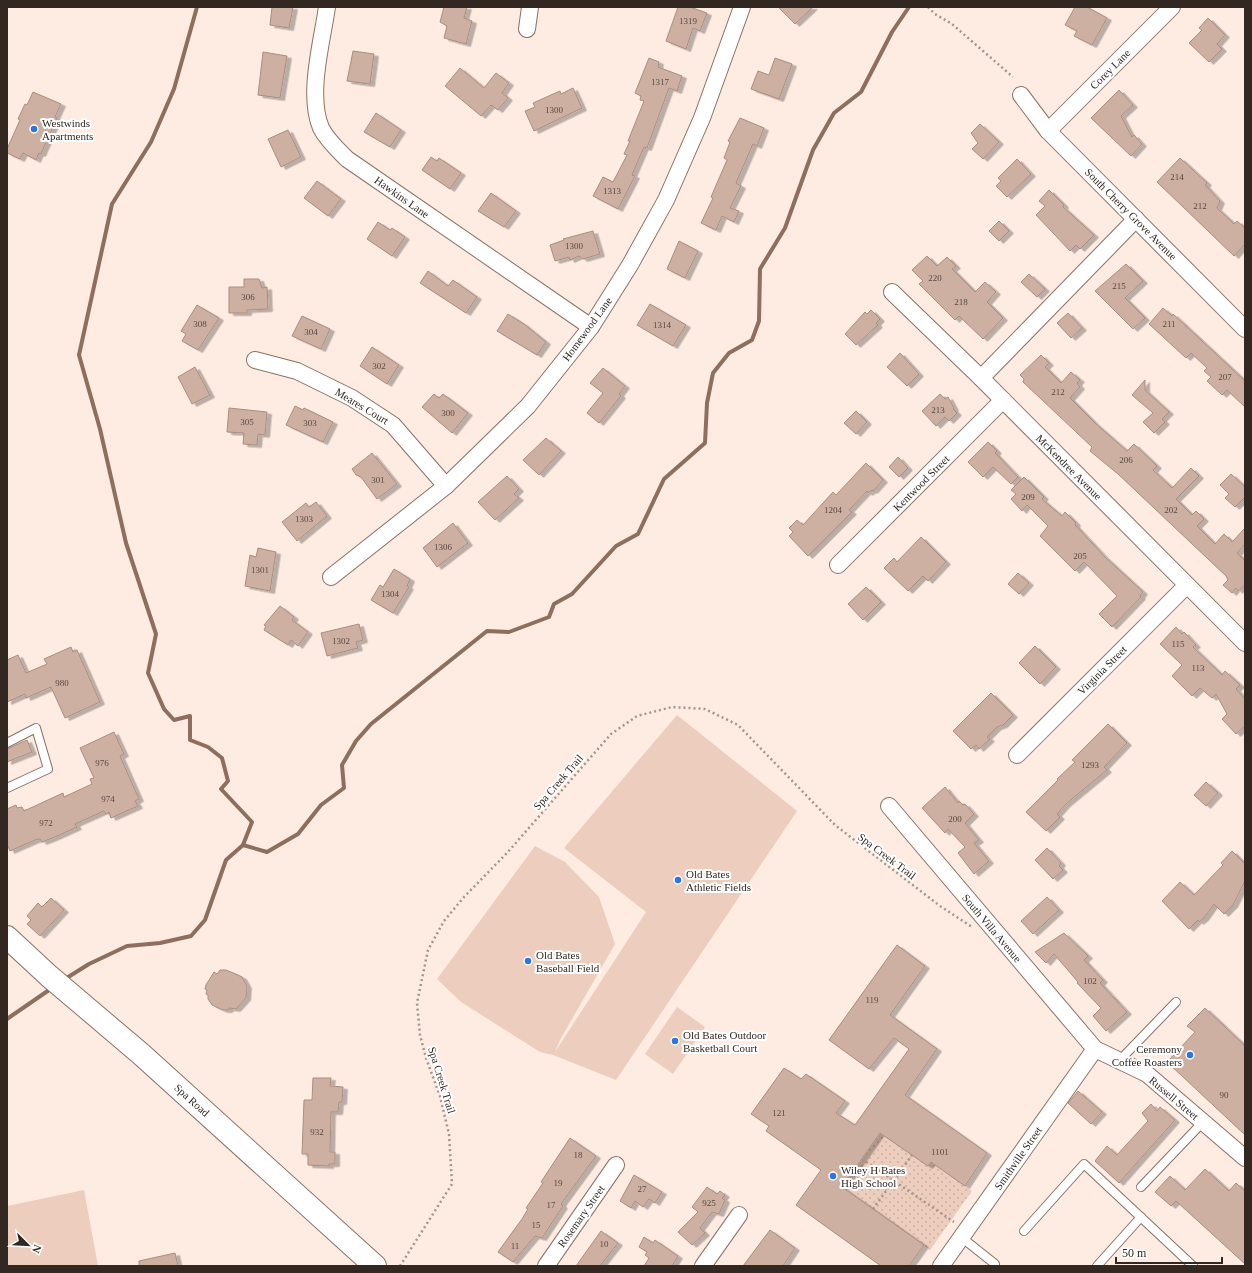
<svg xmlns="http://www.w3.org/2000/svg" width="1252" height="1273" viewBox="0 0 1252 1273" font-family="Georgia,serif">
  <defs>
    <pattern id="grass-dots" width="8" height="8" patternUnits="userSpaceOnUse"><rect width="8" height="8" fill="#edcdbd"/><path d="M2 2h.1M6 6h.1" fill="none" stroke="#ccb0a2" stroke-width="1.8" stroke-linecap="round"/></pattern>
    <filter id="shadow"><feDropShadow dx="4.5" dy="2.5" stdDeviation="0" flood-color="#0004"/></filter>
  </defs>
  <rect width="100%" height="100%" fill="#feece3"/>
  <path fill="url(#grass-dots)" d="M884 1128 897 1138 894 1143 928 1166 931 1162 972 1191 930 1250 842 1187Z"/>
  <g fill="#edcdbd">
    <path d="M677 715 797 811 616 1080 553 1055 540 1052 461 1002 437 979 535 846 565 862 599 897 615 944 560 1040 555 1052 646 912 564 848Z"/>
    <path d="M677 1007 705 1027 673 1074 645 1054Z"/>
    <path d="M84 1190 98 1266H7V1206Z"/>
  </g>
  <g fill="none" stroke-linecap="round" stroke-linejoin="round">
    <g stroke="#8e6e5d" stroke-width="4">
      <path d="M197 7 174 89 151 142 112 204 79 355 100 429 126 543 156 634 148 673 164 709 174 720 190 716V740L208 747 222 758 228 781 221 789 252 822 243 845"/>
      <path d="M65 979 89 964 127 946 160 943 191 936 205 920 226 860 243 845 267 852 298 834 321 805 344 788 342 765 356 741 371 724 487 631 509 632 549 617 554 604 572 594 616 546 638 534 664 479 705 443 707 403 713 373 729 353 752 340 759 321 760 269 785 228 813 150 834 113 861 92 892 32 909 7"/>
      <path d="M7 1019 52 988"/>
    </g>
  </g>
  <g fill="#ceb0a2" stroke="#a98d7f" filter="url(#shadow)">
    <path d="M272 7H293L289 28 270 25Z"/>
    <path d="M444 7H467L464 18 472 21 466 44 444 38 447 26 440 22Z"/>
    <path d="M678 7H690L707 13 700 31 693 28 686 49 666 41Z"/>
    <path d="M778 7H813L795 24Z"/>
    <path d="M1075 7H1087L1107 18 1092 45 1074 36 1077 31 1065 25Z"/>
    <path d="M1208 18 1225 35 1217 44 1222 49 1209 62 1189 43 1202 30 1199 28Z"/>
    <path d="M353 51 374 54 370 84 347 81Z"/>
    <path d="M263 52 287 56 280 98 258 95Z"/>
    <path d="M649 58 659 62 658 67 682 76 677 91 669 88 647 148 644 147 632 175 635 176 618 209 593 196 603 177 613 182 627 155 624 154 630 141H628L644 101 640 100 641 96 635 93Z"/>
    <path d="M775 58 792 64 779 99 751 89 758 71 769 75Z"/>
    <path d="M460 68 484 88 496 73 509 83 502 93 508 98 498 110 491 105 481 116 445 86Z"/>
    <path d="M573 88 582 108 534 131 525 111 535 107 533 103 560 91 561 94Z"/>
    <path d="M1119 90 1133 105 1121 116 1132 137 1134 135 1142 144 1131 156 1091 118Z"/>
    <path d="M33 92 61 104 55 117 57 118 41 154 39 153 36 160 23 153 20 159 7 153V149L20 120 18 119 25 104 27 105Z"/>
    <path d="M376 113 401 130 390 147 364 132Z"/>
    <path d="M740 118 764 128 757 146 753 144 736 183 741 186 730 208 739 211 734 222 722 216 716 230 701 223 713 198 711 197 727 160 724 158 730 142 728 141Z"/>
    <path d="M980 124 999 142 983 159 972 149 978 143 971 133Z"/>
    <path d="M288 130 301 157 281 167 268 139Z"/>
    <path d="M431 157 437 161 439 158 461 173 450 189 422 170Z"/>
    <path d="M1180 158 1207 183 1205 185 1220 201 1217 208 1234 224 1237 221 1245 228V244L1234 256 1157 182Z"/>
    <path d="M1017 159 1031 174 1007 197 996 186 1001 181 998 178Z"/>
    <path d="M317 181 341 199 328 216 304 198Z"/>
    <path d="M1049 190 1064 205 1063 207 1094 235 1080 249 1076 245 1070 251 1036 215 1045 206 1039 201Z"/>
    <path d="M491 193 516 211 504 227 478 211Z"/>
    <path d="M999 221 1009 231 999 241 989 231Z"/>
    <path d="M378 222 390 230 392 228 405 237 392 256 367 239Z"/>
    <path d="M593 231 600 254 583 259 579 256 570 260 569 257 555 261 550 245 564 240 563 239Z"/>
    <path d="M679 241 698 251 685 278 667 269Z"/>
    <path d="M927 256 937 266 947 257 956 266 952 269 975 292 985 282 996 292 987 302 1003 318 983 339 959 316 955 320 919 284 923 281 912 270Z"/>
    <path d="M1126 264 1143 281 1125 298 1145 318 1133 329 1095 291Z"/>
    <path d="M428 271 448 286 453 280 477 297 466 313 420 283Z"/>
    <path d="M1029 274 1045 289 1037 297 1021 282Z"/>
    <path d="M244 279H259L262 288 267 287 268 309 247 310V313H229V287H244Z"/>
    <path d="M650 304 686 325 673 346 637 325Z"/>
    <path d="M197 305 219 318 198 350 182 341 186 334 181 331Z"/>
    <path d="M1163 308 1172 316 1173 314 1245 381V407L1227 390 1222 395 1207 381 1211 377 1204 371 1207 368 1191 353 1186 358 1149 324Z"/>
    <path d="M871 310 880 319 876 323 878 325 856 345 845 334 865 312 867 314Z"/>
    <path d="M1068 313 1082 328 1071 338 1057 323Z"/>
    <path d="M508 314 524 324 546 342 537 355 497 331Z"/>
    <path d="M302 316 330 329 321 349 292 336Z"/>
    <path d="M372 347 399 365 387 384 360 366Z"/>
    <path d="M900 353 919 374 907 386 887 367Z"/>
    <path d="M1041 355 1049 363 1045 367 1061 383 1071 372 1080 380 1077 383 1080 387 1070 398 1096 424 1127 451 1134 444 1157 466 1153 470 1172 488 1191 468 1199 476 1176 499 1192 515 1196 511 1204 519 1197 526 1215 544 1224 534 1232 542 1245 528V544L1237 553 1245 561V585L1238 591 1236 588 1232 593 1223 585 1228 580 1226 576 1118 474 1090 451 1092 447 1023 382 1024 379 1020 375Z"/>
    <path d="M195 367 210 395 192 404 178 377Z"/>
    <path d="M603 368 625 386 619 394 621 396 599 423 587 413 603 393 590 383Z"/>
    <path d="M1145 380V390L1169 412 1162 419 1165 422 1154 433 1143 422 1153 413 1132 395Z"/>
    <path d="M434 394 439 398 443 394 468 413 452 433 422 407Z"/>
    <path d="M940 394 945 399 948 397 954 408 953 409 957 413 949 421 945 417 936 426 922 411Z"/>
    <path d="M295 406 303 410 304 408 333 422 323 442 286 425Z"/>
    <path d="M229 408 267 412 265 435 258 434 257 445 243 444 244 433 227 432Z"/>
    <path d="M856 411 867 422 856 434 844 423Z"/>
    <path d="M546 438 561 451 539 475 523 460Z"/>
    <path d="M988 442 997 451 995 453 1018 477 1011 484 993 467 983 477 968 462Z"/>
    <path d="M372 453 397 484 377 499 361 477 356 475 352 469Z"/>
    <path d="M898 457 908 468 899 477 889 467Z"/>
    <path d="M866 463 883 480 873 491 872 490 868 493 867 491 849 510 852 512 808 556 789 536 793 532 789 528 797 520 803 525 833 492 836 495Z"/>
    <path d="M1231 474 1245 487V497L1235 507 1225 498 1229 494 1220 485Z"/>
    <path d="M507 476 519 489 514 494 519 498 495 520 478 502Z"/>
    <path d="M1024 477 1044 497 1042 499 1051 507 1062 516 1065 512 1076 523 1075 525 1105 557 1143 592 1140 596 1141 597 1112 627 1099 614 1117 596 1084 562 1075 571 1040 536 1048 526 1027 505 1022 511 1011 499 1016 494 1011 490Z"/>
    <path d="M316 502 327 516 297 541 282 522 306 503 309 507Z"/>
    <path d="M453 523 468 543 437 567 423 548Z"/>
    <path d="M921 537 946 562 928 581 923 576 908 591 884 568 894 558 897 562Z"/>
    <path d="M258 548 276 552 270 591 245 586 250 555 256 557Z"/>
    <path d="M394 569 410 579 407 586 409 587 393 613 371 600 380 585 383 587Z"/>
    <path d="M1018 573 1029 583 1019 594 1008 584Z"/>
    <path d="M866 587 881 602 863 620 848 604Z"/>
    <path d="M280 606 294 617 292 620 308 632 298 646 291 640 288 645 264 630 266 626 264 625Z"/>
    <path d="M359 624 363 640 356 642 358 648 327 656 321 633Z"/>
    <path d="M1176 627 1182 634 1184 632 1196 645 1193 647 1222 675 1225 671 1240 685 1236 689 1245 699V726L1236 734 1222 719 1227 714 1216 694 1212 698 1200 688 1192 696 1172 676 1182 665 1160 644Z"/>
    <path d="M1035 646 1056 667 1040 684 1019 663Z"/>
    <path d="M71 647 73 652 77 650 100 702 65 718 51 687 26 698 25 694 7 702V660L18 655 26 673 47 664 44 659Z"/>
    <path d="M991 693 1013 715 1003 725 997 727 987 737 990 739 979 749 976 745 971 749 953 731Z"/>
    <path d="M1108 724 1127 743 1104 767 1107 770 1066 804 1057 814 1060 817 1046 831 1026 812 1058 780 1057 779 1075 762 1072 760Z"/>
    <path d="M114 732 124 754 120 756 139 799 135 801 138 806 111 818 109 812 106 814 104 811 75 824 77 827 55 837 42 842 40 839 35 840 10 851 7 844V809L16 805 17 808 22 807 24 811 63 793 64 797 92 784 90 779 94 778 80 748Z"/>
    <path d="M27 740 32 752 7 762V749Z"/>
    <path d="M1206 782 1218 793 1206 806 1194 795Z"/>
    <path d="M945 787 958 803 959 801 963 805 965 804 974 814 965 823 979 840 974 843 989 861 974 874 958 853 965 847 948 829 945 833 922 808Z"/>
    <path d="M1047 848 1061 863 1059 866 1063 870 1053 879 1035 860Z"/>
    <path d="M1232 851 1245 864V881L1233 905 1224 914 1214 904 1204 918 1199 922 1198 920 1189 929 1162 901 1180 882 1194 895 1223 865 1221 863Z"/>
    <path d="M1047 897 1059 910 1033 934 1021 921Z"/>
    <path d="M51 898 64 910 40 936 27 924 31 920 27 916 38 903 42 907Z"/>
    <path d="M1064 933 1088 956 1084 960 1103 980 1100 983 1127 1012 1106 1031 1093 1016 1101 1008 1077 983 1078 982 1054 954 1046 963 1035 952Z"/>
    <path d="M897 945 925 966 890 1015 937 1049 905 1095 987 1153 965 1186 931 1162 928 1166 880 1133 842 1187 924 1245 909 1266H881L796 1205 821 1170 766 1131 769 1126 751 1114 784 1068 801 1079 806 1074 845 1101 836 1113 855 1125 909 1049 894 1038 869 1069 829 1040Z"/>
    <path d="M220 970H226L238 975 242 977 247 986 246 998 236 1009 229 1008 228 1010H223L212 1005 208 999V995L206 994 207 990 205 989 206 985 214 972 217 974Z"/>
    <path d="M1205 1008 1245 1046V1135L1167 1062 1195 1032 1187 1026Z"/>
    <path d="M313 1078H331L330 1086 343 1087 342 1102H339L338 1112H331L330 1152H335V1164H329V1166L308 1165V1154H302L304 1100H312Z"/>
    <path d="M1078 1091 1102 1112 1091 1124 1068 1103Z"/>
    <path d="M1151 1104 1157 1111 1160 1107 1175 1120 1119 1183 1095 1161 1107 1146 1117 1155 1148 1121 1142 1113Z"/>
    <path d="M570 1138 596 1156 561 1204 563 1206 542 1238 535 1236 513 1262 498 1252 522 1219 528 1209 526 1208 543 1183 541 1182Z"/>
    <path d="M1205 1169 1229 1191 1236 1183 1245 1191V1264L1176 1201 1171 1206 1155 1192 1170 1176 1185 1190Z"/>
    <path d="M634 1175 662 1192 655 1203 649 1199 643 1207 635 1201 631 1208 620 1201Z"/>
    <path d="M707 1187 717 1194 720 1191 725 1195 722 1198 725 1200 719 1214 712 1212 700 1228 705 1233 692 1245 678 1232 698 1212 692 1207Z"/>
    <path d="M770 1230 795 1248 783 1266H743Z"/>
    <path d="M601 1231 618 1243 600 1266H576Z"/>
    <path d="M644 1237 653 1243 655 1240 678 1256 672 1266H644L649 1258 645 1255 647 1252 639 1247Z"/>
    <path d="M175 1253 178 1266H139V1261Z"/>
  </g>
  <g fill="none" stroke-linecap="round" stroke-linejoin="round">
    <g stroke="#8b7163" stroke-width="10">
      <g id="service">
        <path d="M7 743 36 728 48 769 7 788"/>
        <path d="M1119 1061 1176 1002"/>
        <path d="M1141 1187 1203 1122"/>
        <path d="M1024 1231 1084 1164 1193 1266"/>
        <path d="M961 1237 995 1264V1266"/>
        <path d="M1097 1266 1141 1217"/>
      </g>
    </g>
    <g stroke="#8b7163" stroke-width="18">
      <g id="minor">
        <path d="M327 7C322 42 307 95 321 128 327 140 338 150 347 159L591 327"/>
        <path d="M527 29 530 7"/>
        <path d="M1021 95 1048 131 1245 329"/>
        <path d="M1048 131 1172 7"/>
        <path d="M892 292 981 378 1245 643"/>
        <path d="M255 360 297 371 352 398 393 425 446 486"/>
        <path d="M981 378 1136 219"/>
        <path d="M838 565 1003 400"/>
        <path d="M331 577 446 486 528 406 591 327 630 265 666 200 702 118 742 7"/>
        <path d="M1017 755 1186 586"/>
        <path d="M889 806 1095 1049 1147 1074 1245 1158"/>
        <path d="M546 1266 616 1165"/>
        <path d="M703 1266 739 1215"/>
        <path d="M941 1266 1095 1049"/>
      </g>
    </g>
    <g stroke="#8b7163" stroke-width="24">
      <path id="secondary" d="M7 937 49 976 141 1054 375 1266"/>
    </g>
    <g stroke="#a3948c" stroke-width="2.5" stroke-dasharray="2 3" stroke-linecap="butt">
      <path d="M928 7 935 14 952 24 1013 77"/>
      <path d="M862 1159 954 1222"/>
      <path d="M873 1209 912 1155"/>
      <path d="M400 1266 452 1184 449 1134 440 1096 426 1058 420 1035 417 1003 428 950 444 921 464 897 507 853 611 734 637 716 672 707 705 709 738 725 835 825 940 906 972 927"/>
    </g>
    <use href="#service" stroke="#fff" stroke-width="8"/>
    <use href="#minor" stroke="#fff" stroke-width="16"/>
    <use href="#secondary" stroke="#fff" stroke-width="22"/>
  </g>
  <g fill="#2b76e2" stroke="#fff" stroke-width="1.5">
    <circle cx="34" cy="129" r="4"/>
    <circle cx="678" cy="880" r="4"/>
    <circle cx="528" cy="961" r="4"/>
    <circle cx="675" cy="1041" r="4"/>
    <circle cx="1190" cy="1055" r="4"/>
    <circle cx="833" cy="1176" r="4"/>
  </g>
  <g text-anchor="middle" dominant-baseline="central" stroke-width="4" stroke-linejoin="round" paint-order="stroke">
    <g font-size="9" fill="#594941">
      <text x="688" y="21">1319</text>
      <text x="660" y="82">1317</text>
      <text x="554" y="110">1300</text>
      <text x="1177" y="177">214</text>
      <text x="612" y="191">1313</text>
      <text x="1200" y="206">212</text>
      <text x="574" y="246">1300</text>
      <text x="935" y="278">220</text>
      <text x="1119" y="286">215</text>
      <text x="248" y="297">306</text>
      <text x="961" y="302">218</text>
      <text x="200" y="324">308</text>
      <text x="1169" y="324">211</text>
      <text x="662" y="325">1314</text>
      <text x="311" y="332">304</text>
      <text x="379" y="366">302</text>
      <text x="1225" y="377">207</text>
      <text x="1058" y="392">212</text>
      <text x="938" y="410">213</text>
      <text x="448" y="413">300</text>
      <text x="247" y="422">305</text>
      <text x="310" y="423">303</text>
      <text x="1126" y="460">206</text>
      <text x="378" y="480">301</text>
      <text x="1028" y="497">209</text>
      <text x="833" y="510">1204</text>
      <text x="1171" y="510">202</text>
      <text x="304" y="519">1303</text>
      <text x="443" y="547">1306</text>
      <text x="1080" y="556">205</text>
      <text x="260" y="570">1301</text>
      <text x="390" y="594">1304</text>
      <text x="341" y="641">1302</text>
      <text x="1178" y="644">115</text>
      <text x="1198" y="668">113</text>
      <text x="62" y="683">980</text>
      <text x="102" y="763">976</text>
      <text x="1090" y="765">1293</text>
      <text x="108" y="799">974</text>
      <text x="955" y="819">200</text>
      <text x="46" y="823">972</text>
      <text x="1090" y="981">102</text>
      <text x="872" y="1000">119</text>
      <text x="1224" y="1095">90</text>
      <text x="779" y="1113">121</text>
      <text x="317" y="1132">932</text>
      <text x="940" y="1152">1101</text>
      <text x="578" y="1155">18</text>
      <text x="558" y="1183">19</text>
      <text x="642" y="1189">27</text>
      <text x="709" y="1203">925</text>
      <text x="551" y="1205">17</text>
      <text x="536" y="1225">15</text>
      <text x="604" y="1244">10</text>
      <text x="515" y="1246">11</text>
    </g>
    <g font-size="11" fill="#322721" stroke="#fff">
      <text transform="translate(1110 69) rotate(-45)">Corey Lane</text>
      <text transform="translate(402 197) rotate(35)">Hawkins Lane</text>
      <text transform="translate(1131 214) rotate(45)">South Cherry Grove Avenue</text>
      <text transform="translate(587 329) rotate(-54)">Homewood Lane</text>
      <text transform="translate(362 406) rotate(31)">Meares Court</text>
      <text transform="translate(1069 467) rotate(45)">McKendree Avenue</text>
      <text transform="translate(921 483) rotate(-45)">Kentwood Street</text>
      <text transform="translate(1102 670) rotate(-45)">Virginia Street</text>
      <text transform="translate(558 782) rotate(-49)">Spa Creek Trail</text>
      <text transform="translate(887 856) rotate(37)">Spa Creek Trail</text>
      <text transform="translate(992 928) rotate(50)">South Villa Avenue</text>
      <text transform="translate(442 1080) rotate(73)">Spa Creek Trail</text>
      <text transform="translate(1174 1098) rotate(40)">Russell Street</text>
      <text transform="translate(192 1100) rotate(42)">Spa Road</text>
      <text transform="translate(1018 1158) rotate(-55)">Smithville Street</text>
      <text transform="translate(581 1216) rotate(-55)">Rosemary Street</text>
    </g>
    <g font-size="11" fill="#322721" stroke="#fff" text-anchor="start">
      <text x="42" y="123">Westwinds<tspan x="42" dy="13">Apartments</tspan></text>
      <text x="686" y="874">Old Bates<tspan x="686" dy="13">Athletic Fields</tspan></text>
      <text x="536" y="955">Old Bates<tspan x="536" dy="13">Baseball Field</tspan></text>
      <text x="683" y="1035">Old Bates Outdoor<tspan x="683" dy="13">Basketball Court</tspan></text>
      <text x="1182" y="1049" text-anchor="end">Ceremony<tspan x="1182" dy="13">Coffee Roasters</tspan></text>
      <text x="841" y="1170">Wiley H Bates<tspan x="841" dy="13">High School</tspan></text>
    </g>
  </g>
  <rect width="1252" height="1273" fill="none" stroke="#322721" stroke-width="16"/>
  <g transform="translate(28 1245) rotate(114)" stroke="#ffffff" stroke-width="3" paint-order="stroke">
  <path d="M0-3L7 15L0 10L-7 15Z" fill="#322721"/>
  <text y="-6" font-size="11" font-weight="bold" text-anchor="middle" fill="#322721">N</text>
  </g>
  <path d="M1116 1257v6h106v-6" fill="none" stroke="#322721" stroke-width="2"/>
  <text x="1122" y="1257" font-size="12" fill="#322721" stroke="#ffffff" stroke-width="3" paint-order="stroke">50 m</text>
</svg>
